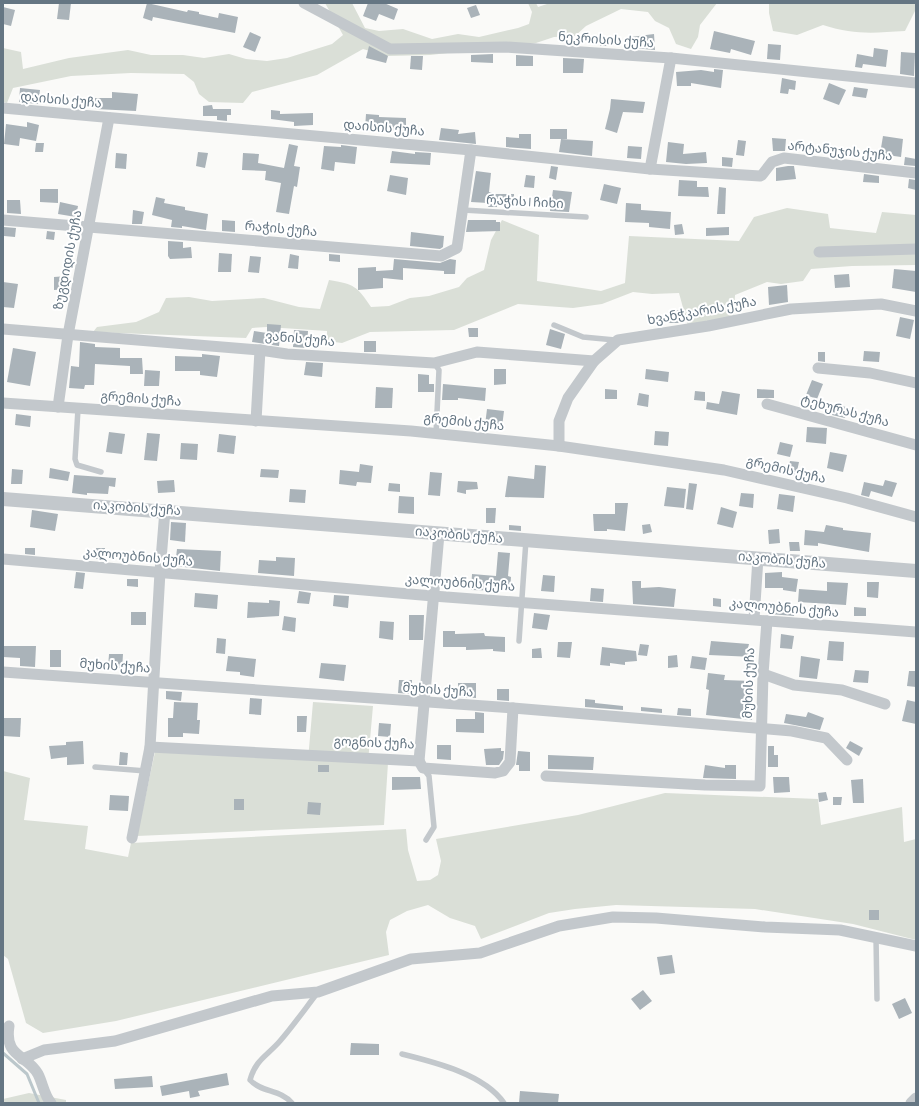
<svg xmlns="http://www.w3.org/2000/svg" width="919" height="1106" viewBox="0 0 919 1106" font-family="'Sofia Sans Condensed','Noto Sans Georgian',sans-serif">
  <rect width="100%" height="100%" fill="#fafaf8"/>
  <g fill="#dadfd7">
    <path d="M325 3H352L365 28 379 31 403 29 432 39 458 34 479 37 518 28 529 24 532 12 528 3H536L538 7 550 3H717L700 25 698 37 691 49 676 44 669 28 655 21 648 12 621 9 586 26 575 36 554 37 536 43 430 55 387 56 363 49 317 75 252 92 243 103 209 102 199 94 194 82 184 74 131 73 71 76 13 88 7 103 3 102V48L21 52 23 69 69 58 128 50 151 55H183L204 58 229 54 246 59 267 61 287 58 332 44 343 35Z"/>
    <path d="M769 3H916V9L905 31C873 33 854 35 823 25L797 35 773 31 769 13Z"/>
    <path d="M787 208 828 214 830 228 876 233 882 212 916 215V265L852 266 811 269 803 281 781 284 767 282 735 295 734 318 688 326 679 293 652 294 633 292 602 304 573 308 518 304 454 330 370 332 342 343 327 341V331L267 327 252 328 246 338 93 332 97 327 136 322 159 312 166 298 189 297 212 301 264 298 299 307 320 309 329 280C354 284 357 286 371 307L389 306 410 298 429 296 459 287 467 278 484 270 491 240 502 220 539 235 537 281 601 291 625 283 629 236 739 241 754 217Z"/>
    <path d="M313 702 373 706 368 762 388 763 384 825 137 836 155 752 308 760Z"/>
    <path d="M3 771 30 778 24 820 88 826 85 849 128 857 131 843 406 829 408 850 417 881 430 880 438 875 441 861 436 839 578 815 665 793 818 799 821 825 902 807 904 842 916 839V940L853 924 755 909 616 905 575 909 549 913 481 939 475 926 450 918 428 905 407 911 390 920 386 932 389 955 116 1021 43 1033 26 1023 8 959 3 955Z"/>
    <path d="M29 1093 66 1100V1103H3V1099Z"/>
  </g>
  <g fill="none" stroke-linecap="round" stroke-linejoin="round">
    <path stroke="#bbc7cb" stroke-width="3" d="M3 1053 27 1074 39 1103"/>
  </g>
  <g fill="#aab3b9">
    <path d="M59 3H71L69 20 57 19Z"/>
    <path d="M147 3 187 12 188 10 199 12V14L218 18 219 13 238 17 235 33 153 17 152 21 143 18Z"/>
    <path d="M368 3H384L398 9 394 20 379 14 376 21 363 16Z"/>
    <path d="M476 5 480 15 471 18 467 8Z"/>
    <path d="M3 7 15 10 11 26 3 24Z"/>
    <path d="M714 31 755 41 751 55 731 49 730 53 710 49Z"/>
    <path d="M250 32 261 37 255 52 243 47Z"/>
    <path d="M654 34 655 50 633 48 631 37Z"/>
    <rect x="600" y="38" width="10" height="8"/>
    <path d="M768 44 781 45 780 60 767 59Z"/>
    <path d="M369 46 388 56 386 63 366 58Z"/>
    <path d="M874 48 888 50 886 67 863 64 862 68 855 67 857 54 873 57Z"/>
    <path d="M901 52 915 53 914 76 900 74Z"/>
    <path d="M493 54V63L471 62V55Z"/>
    <path d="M516 55 533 56V66H516Z"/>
    <path d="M411 56H423L422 70 410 69Z"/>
    <path d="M563 58 584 59 583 73H563Z"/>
    <path d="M714 69 723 70 721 88 691 83V86H677L676 72 701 70 714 72Z"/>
    <path d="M782 78 796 81 795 90 789 89 788 94 780 93Z"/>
    <path d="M829 83 846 90 839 105 823 99Z"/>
    <path d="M854 87 868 89 866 98 852 96Z"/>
    <path d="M20 88 40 90 38 104 19 102Z"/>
    <path d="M112 92 138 94 136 111 95 109V98H112Z"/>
    <path d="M611 99 645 102 643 113 623 112 617 133 605 129 610 109Z"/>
    <path d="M212 105 213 109H231V115H227V121L217 120V116H203V106Z"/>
    <path d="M271 110 280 111V114L313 113V125L294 126V122L271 119Z"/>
    <path d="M366 114 379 115V117L406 118V131L365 129Z"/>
    <path d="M27 122 39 125 36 141 20 138 19 146 4 144 6 124 27 127Z"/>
    <path d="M441 128 459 130 458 134 475 132 476 144 439 140Z"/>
    <rect x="550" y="129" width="17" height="10"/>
    <path d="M519 134H531V149L506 147V137L519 138Z"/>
    <path d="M883 136 903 139 901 157 880 154Z"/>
    <path d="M772 138 786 139 785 151H773Z"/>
    <path d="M561 139 593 141 592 156 559 152Z"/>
    <path d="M738 140 746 141 744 156 736 155Z"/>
    <path d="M668 142 684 144 683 154 706 152 707 163 686 164 666 162Z"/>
    <path d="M36 143H44L43 152H35Z"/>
    <path d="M289 144 298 146 294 166 300 167 297 187 294 186 289 214 276 212 281 183 265 180 266 171 242 170 243 153 259 154 258 163 284 168Z"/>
    <path d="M341 145 357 147 355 164 335 162 334 171 321 169 324 146 341 147Z"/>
    <path d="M628 146 642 147 641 159 627 158Z"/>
    <path d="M392 151 415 154V152L431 153 430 165 390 163Z"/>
    <path d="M198 152 208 153 205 168 196 166Z"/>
    <path d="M116 153 127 154 126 169 115 168Z"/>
    <path d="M722 157 733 158 732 167 722 166Z"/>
    <path d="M905 157 916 159V166L904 165Z"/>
    <path d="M551 166 558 167 556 180 549 178Z"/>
    <path d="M788 166H794L796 179 776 181V168Z"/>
    <path d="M476 171 491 173 489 192 492 193V194H514V201L497 202V207H488V203L471 202Z"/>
    <path d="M864 174 879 176V183L863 182Z"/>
    <path d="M390 175 408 178 406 195 387 191Z"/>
    <path d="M526 175 535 176 534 188 524 187Z"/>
    <path d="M909 179 916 180V190L908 188Z"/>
    <path d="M679 180 697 181V187H708L709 197 678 196Z"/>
    <path d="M604 184 621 188 617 204 600 200Z"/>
    <path d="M719 187 726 188 725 214H717Z"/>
    <path d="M40 189H58V203L40 202Z"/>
    <path d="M553 190 572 192 569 212 550 211Z"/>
    <path d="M156 197 165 199 164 203 185 207V210L208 214 206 230 182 226V228L171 227 172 220 152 215Z"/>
    <path d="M7 200H20L21 214 7 213Z"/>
    <path d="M60 202 78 206 76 217 58 214Z"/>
    <path d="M626 203 641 204V210L671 212 670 229 649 227V223L625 222Z"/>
    <path d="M133 210 144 212 142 224H132Z"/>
    <path d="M222 220 235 221V232L222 231Z"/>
    <path d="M468 220H496V222H500V231L466 232Z"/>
    <path d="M682 224 684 234 675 235 674 225Z"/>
    <path d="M4 227 16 228 15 237 4 236Z"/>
    <path d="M729 227V235L706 236V228Z"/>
    <path d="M47 231 55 232 54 240 46 239Z"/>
    <path d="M411 232 444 236 443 247 440 249 410 246Z"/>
    <path d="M168 241 183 242V248L191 247 192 258 170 259 168 256Z"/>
    <path d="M219 253 232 254 231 272H218Z"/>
    <path d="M290 254 299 256 298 269 288 268Z"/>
    <path d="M329 254 340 255V262L329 261Z"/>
    <path d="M250 256 261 257 259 273 248 272Z"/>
    <path d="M394 259 440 263 450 259 456 260 455 274H444V271L403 268V280L383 278V288L358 290V268L376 267V271L393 270Z"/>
    <path d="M894 269 916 271V292L892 288Z"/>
    <path d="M849 274 850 287 835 288 834 275Z"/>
    <path d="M67 276V289L54 290V277Z"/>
    <path d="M3 282 18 284 14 308 3 307Z"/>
    <path d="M787 285 788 302 769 305 768 287Z"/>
    <path d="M679 310 680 323H668V311Z"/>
    <path d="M900 317 914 320 910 339 896 336Z"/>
    <path d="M267 324 281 325 279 346 252 342 254 331 267 333Z"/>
    <path d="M468 328H478V337H469Z"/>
    <path d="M550 329 565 334 561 349 546 345Z"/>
    <path d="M294 330 308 331 307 348 293 347Z"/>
    <rect x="364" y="341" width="12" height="11"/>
    <path d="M80 342 95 344V347L120 348V358H142L143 374H130V366L95 364 94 385H85L84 389 69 388 71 366 79 367Z"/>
    <path d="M13 348 36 352 30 386 7 382Z"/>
    <path d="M864 351 880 352 879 362 863 361Z"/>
    <path d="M818 352H825V362L818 361Z"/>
    <path d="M202 354 220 356 217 377 200 375V371H175V356L202 357Z"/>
    <path d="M306 362 323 363 322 377 304 375Z"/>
    <path d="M494 369H506V384L494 385Z"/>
    <path d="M646 369 669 372 668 382 645 379Z"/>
    <path d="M145 370 160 371 159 386H144Z"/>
    <path d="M418 374 429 375V384H434V392H418Z"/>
    <path d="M812 380 823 384 817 399 806 395Z"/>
    <path d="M443 384 486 388 485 401 458 398V400H442Z"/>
    <path d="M376 387 393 388 392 408H375Z"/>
    <path d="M605 389 617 390V399H605Z"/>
    <path d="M757 389 774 390V398H757Z"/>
    <path d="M695 391 705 392V401L694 400Z"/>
    <path d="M722 391 740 394 737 415 706 409 707 402 719 404Z"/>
    <path d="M639 393 649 395 648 407 637 405Z"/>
    <path d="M836 404 849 408 845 418 832 415Z"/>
    <path d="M487 409 504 411 502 427 485 425Z"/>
    <path d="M16 414 31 416 30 427 15 425Z"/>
    <path d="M807 427 827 428 826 444 806 442Z"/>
    <path d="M655 431 669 432 668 446 654 445Z"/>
    <path d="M109 432 125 434 122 454 106 452Z"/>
    <path d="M147 433 160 434 157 461 144 460Z"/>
    <path d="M219 434 236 436 234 454 217 452Z"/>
    <path d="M780 442 793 445 790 457 777 454Z"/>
    <path d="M181 443 198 444 197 460 180 459Z"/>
    <path d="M830 452 847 455 843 472 827 468Z"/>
    <path d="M790 461 799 462 796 476 787 474Z"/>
    <path d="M360 464 373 466 371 483 357 482 356 486 339 484 340 470 359 472Z"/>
    <path d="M535 465 546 466 544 498 505 497 508 476 534 479Z"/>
    <path d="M50 468 70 472 68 481 49 478Z"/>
    <path d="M12 469 23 470 22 484H11Z"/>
    <path d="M261 469 279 470 278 478 260 477Z"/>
    <path d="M430 472 442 473 440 496 428 495Z"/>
    <path d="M74 475 116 478 115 487 109 486 108 494 87 493V495L72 493Z"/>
    <path d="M174 480 175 492 158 493 157 481Z"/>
    <path d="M885 480 897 483 892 497 871 491 869 497 861 495 864 482 883 486Z"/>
    <path d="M458 481 477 482 478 489 466 490V494L457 492Z"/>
    <path d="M389 483 400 484V492L388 491Z"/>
    <path d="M689 483 697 484 693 510 686 509Z"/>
    <path d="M667 487 686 489 684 508 664 506Z"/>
    <path d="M290 489 306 490 305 503 289 502Z"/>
    <path d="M741 493 754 494 753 508 739 506Z"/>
    <path d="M779 494 795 496 793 512 777 509Z"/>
    <path d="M399 496 414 497V514L398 513Z"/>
    <path d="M615 503H628L625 531 607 529V531H594L593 514H615Z"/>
    <path d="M721 507 737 512 733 528 717 524Z"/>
    <path d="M486 508H496L495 523H486Z"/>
    <path d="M32 510 58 514 55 531 30 527Z"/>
    <path d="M171 522 186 523 185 542 170 540Z"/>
    <path d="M650 524 652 532 643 534 642 525Z"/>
    <path d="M509 525 521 526V531L509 530Z"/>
    <path d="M826 525 843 528V530L871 533 869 552 818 543V546L804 545 805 530 824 532Z"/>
    <path d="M779 529 780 543 769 544 768 530Z"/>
    <path d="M789 542H799L800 551H790Z"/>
    <path d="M25 548H35V555L25 554Z"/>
    <path d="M96 548H105L104 559H96Z"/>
    <path d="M177 549 221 551 220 571 175 566Z"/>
    <path d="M498 552 510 553 508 576 511 577 510 591 471 590 472 574 496 576Z"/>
    <path d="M276 557 295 558 294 576 258 573 259 560 276 561Z"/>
    <path d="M76 572 85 573 83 589 74 588Z"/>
    <path d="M782 572V577L798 579 796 592 783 590V588H765V573Z"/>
    <path d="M543 575 555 576 554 592 541 591Z"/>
    <path d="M127 579H138V587L127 586Z"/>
    <path d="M632 581H641V588L659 587 676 589 674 607 633 604Z"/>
    <path d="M827 582 848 583 846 605 798 602 799 589 827 591Z"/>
    <path d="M867 582H879L878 598 867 597Z"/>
    <path d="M591 588 604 589 603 602 590 601Z"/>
    <path d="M299 591 311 593 309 604 297 603Z"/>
    <path d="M195 593 218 595 217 609 194 607Z"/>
    <path d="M334 595 349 596 348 608 333 606Z"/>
    <path d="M713 598 721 599V607L713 606Z"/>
    <path d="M269 600 280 601 279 616 247 618 248 602 269 603Z"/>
    <path d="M771 604 795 607 794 616 770 614Z"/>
    <path d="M854 607 866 608V616H854Z"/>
    <rect x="131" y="612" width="15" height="13"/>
    <path d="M534 613 550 615 547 630 532 628Z"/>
    <path d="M409 615H424L423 640H409Z"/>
    <path d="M284 616 296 618 295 632 282 630Z"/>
    <path d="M380 621 394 622 393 640 379 638Z"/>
    <path d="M443 631H455V634L484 633 485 636 505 637V652L493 651V649L466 650V647H443Z"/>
    <path d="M781 634 794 636 792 649 780 648Z"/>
    <path d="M217 638 226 639 225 654 216 653Z"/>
    <path d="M711 641 749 644 748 648H755L754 657 709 655Z"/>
    <path d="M829 641 844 642 843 661 827 660Z"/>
    <path d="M558 642H572L570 658 557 657Z"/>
    <path d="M640 644 649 645 647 656 638 655Z"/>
    <path d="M3 646H36L35 667 20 666V658L3 657Z"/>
    <path d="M602 647 636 651 637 661 625 662V665L610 663V666L600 665Z"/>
    <path d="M541 648 542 658H532V649Z"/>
    <rect x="50" y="650" width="11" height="17"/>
    <path d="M109 654H123L122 669 108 668Z"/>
    <path d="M677 655 678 667 668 668V656Z"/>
    <path d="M228 656 256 659 254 677 240 675V672L226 671Z"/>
    <path d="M692 656 707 658 705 670 690 668Z"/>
    <path d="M801 656 820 659 817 679 799 677Z"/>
    <path d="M321 663 346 665 344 681 319 678Z"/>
    <path d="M855 670 869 671 868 683 853 682Z"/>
    <path d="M909 671H916V687L907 686Z"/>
    <path d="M708 673 725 675 724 680 751 681 749 703 753 704 752 720 706 715 709 690 706 689Z"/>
    <path d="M399 680H412V694L398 693Z"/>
    <path d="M458 683H476V698L458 697Z"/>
    <path d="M497 689H509V701L497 700Z"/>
    <path d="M166 691 182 692 181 701 166 699Z"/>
    <path d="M250 698 262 699 261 715 249 714Z"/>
    <path d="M585 699 595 700V703L623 706V710L585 707Z"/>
    <path d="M907 700 916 702V724L902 721Z"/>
    <path d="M174 702 198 703 197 720H200L199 734 183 733V737H168V718H173Z"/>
    <path d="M641 707 662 709V713L641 711Z"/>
    <path d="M678 708 691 709V716L677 715Z"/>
    <path d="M475 712 484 713V733L456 732V719H475Z"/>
    <path d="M808 712 824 718 820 730 784 723 786 714 806 717Z"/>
    <path d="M297 716H307L306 732H297Z"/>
    <path d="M3 718H21L20 737 3 736Z"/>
    <path d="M379 723 391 724 390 737 378 736Z"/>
    <path d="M83 741 84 764 67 765V757L51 759 49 746 66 745V742Z"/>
    <path d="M850 741 863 748 859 756 846 748Z"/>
    <path d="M437 745H451V760L437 759Z"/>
    <path d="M768 746H774V755H778V767H768Z"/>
    <path d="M501 748V751H504L503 759 499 765H486L484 749Z"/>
    <path d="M518 751 530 752V771H519V765H516Z"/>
    <path d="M120 752 128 753 127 765H119Z"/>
    <path d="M548 755 594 757 593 770 548 769Z"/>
    <rect x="318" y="765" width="11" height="7"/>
    <path d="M705 765 725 768V765H736V779L703 778Z"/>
    <path d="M392 777H420L421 789 392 790Z"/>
    <path d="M773 777H789L790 792 774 793Z"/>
    <path d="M863 779 864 803H853L851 780Z"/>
    <path d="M826 792 828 800 819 802 818 793Z"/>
    <path d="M110 795 129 796 128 811 109 810Z"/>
    <path d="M833 797H842L841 805H833Z"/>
    <rect x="234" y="799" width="10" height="11"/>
    <path d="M308 802 321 803 320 815 307 814Z"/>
    <rect x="869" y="910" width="10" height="10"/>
    <path d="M672 955 675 973 660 975 657 957Z"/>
    <path d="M643 990 652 1001 640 1010 631 999Z"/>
    <path d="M905 998 912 1013 899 1019 892 1004Z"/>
    <path d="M351 1043 379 1044V1055H350Z"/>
    <path d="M227 1073 229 1085 198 1091 200 1096 190 1098 189 1091 162 1096 160 1086Z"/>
    <path d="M152 1076 153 1087 115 1089 114 1079Z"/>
    <path d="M520 1091 559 1094 558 1103H519Z"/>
  </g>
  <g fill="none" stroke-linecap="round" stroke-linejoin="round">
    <g stroke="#c3c8cc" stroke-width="5.5">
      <path d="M463 210 586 217"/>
      <path d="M554 325 583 337 615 340"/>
      <path d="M434 363 439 370 436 434"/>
      <path d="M78 409 75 459 77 465 101 472"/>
      <path d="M519 641 526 540"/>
      <path d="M95 767 146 771"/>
      <path d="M423 768 429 776 434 827 426 840"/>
      <path d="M876 937 877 999"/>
      <path d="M402 1054C434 1062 484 1074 504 1103"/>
      <path d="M292 1103C280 1089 262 1093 250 1080 256 1059 267 1056 280 1041 293 1026 305 1009 318 992"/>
    </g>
    <g stroke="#c3c8cc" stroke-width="11">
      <path d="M304 3 390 49 506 47 671 58 916 83"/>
      <path d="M3 108 471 150 650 169 760 176 762 175 772 162 784 158 916 173"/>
      <path d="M650 169 671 58"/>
      <path d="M3 220 441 256 457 248 471 150"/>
      <path d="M819 252 916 249"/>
      <path d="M3 329 260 350 287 354 434 363 477 352 594 361"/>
      <path d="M818 368 870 373 916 383"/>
      <path d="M3 403 411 431 559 446 724 470 847 498 916 517"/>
      <path d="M767 404 916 445"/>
      <path d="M58 407 68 335 109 118"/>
      <path d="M256 421 260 350"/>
      <path d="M559 446V421L568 398 594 361 618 340 708 326 791 309 881 304 916 311"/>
      <path d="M3 559 433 596 916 632"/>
      <path d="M754 619 758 558"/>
      <path d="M3 672 513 708 792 731 826 738 847 760"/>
      <path d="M763 674 794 685 842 690 885 704"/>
      <path d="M150 747 419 761"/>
      <path d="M419 761 439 534"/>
      <path d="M419 761 423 768 495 773 503 771 510 762 513 708"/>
      <path d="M546 776 705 785 760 786 763 674 767 621"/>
      <path d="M132 838 150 747 160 572 165 510"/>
      <path d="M9 1026C4 1058 27 1054 38 1074 43 1084 44 1095 51 1103"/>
      <path d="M22 1059 44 1050 115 1041 272 996 318 992 411 959 480 953 559 926 613 917 656 918 765 927 840 930 916 946"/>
      <path d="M911 1103 916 1098"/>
    </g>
    <path stroke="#c3c8cc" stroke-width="14" d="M3 499 916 571"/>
  </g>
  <g text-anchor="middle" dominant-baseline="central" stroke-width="4" stroke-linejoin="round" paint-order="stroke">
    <g font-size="13" fill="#657683" stroke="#fff">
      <text transform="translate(606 40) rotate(4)">ნეკრისის ქუჩა</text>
      <text transform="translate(61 100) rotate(5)">დაისის ქუჩა</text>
      <text transform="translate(384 128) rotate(5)">დაისის ქუჩა</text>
      <text transform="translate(840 151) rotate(6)">არტანუჯის ქუჩა</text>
      <text transform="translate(525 202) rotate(3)">რაჭის I ჩიხი</text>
      <text transform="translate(281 229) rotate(5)">რაჭის ქუჩა</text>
      <text transform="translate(68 260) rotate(-79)">ზუგდიდის ქუჩა</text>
      <text transform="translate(702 311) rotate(-10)">ხვანჭკარის ქუჩა</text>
      <text transform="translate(300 339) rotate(5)">ვანის ქუჩა</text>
      <text transform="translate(141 399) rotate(4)">გრემის ქუჩა</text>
      <text transform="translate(845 411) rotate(15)">ტეხურას ქუჩა</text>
      <text transform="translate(464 422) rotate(6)">გრემის ქუჩა</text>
      <text transform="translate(786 470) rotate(13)">გრემის ქუჩა</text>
      <text transform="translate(137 508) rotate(4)">იაკობის ქუჩა</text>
      <text transform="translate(459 535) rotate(5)">იაკობის ქუჩა</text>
      <text transform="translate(138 557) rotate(5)">კალოუბნის ქუჩა</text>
      <text transform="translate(782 560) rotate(5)">იაკობის ქუჩა</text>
      <text transform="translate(460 583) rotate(4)">კალოუბნის ქუჩა</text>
      <text transform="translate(784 608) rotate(5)">კალოუბნის ქუჩა</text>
      <text transform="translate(115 666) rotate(4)">მუხის ქუჩა</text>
      <text transform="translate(749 683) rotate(-88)">მუხის ქუჩა</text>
      <text transform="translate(438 690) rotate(4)">მუხის ქუჩა</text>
      <text transform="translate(374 743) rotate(2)">გოგნის ქუჩა</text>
    </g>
  </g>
  <rect width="919" height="1106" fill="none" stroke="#657683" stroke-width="8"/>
</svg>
